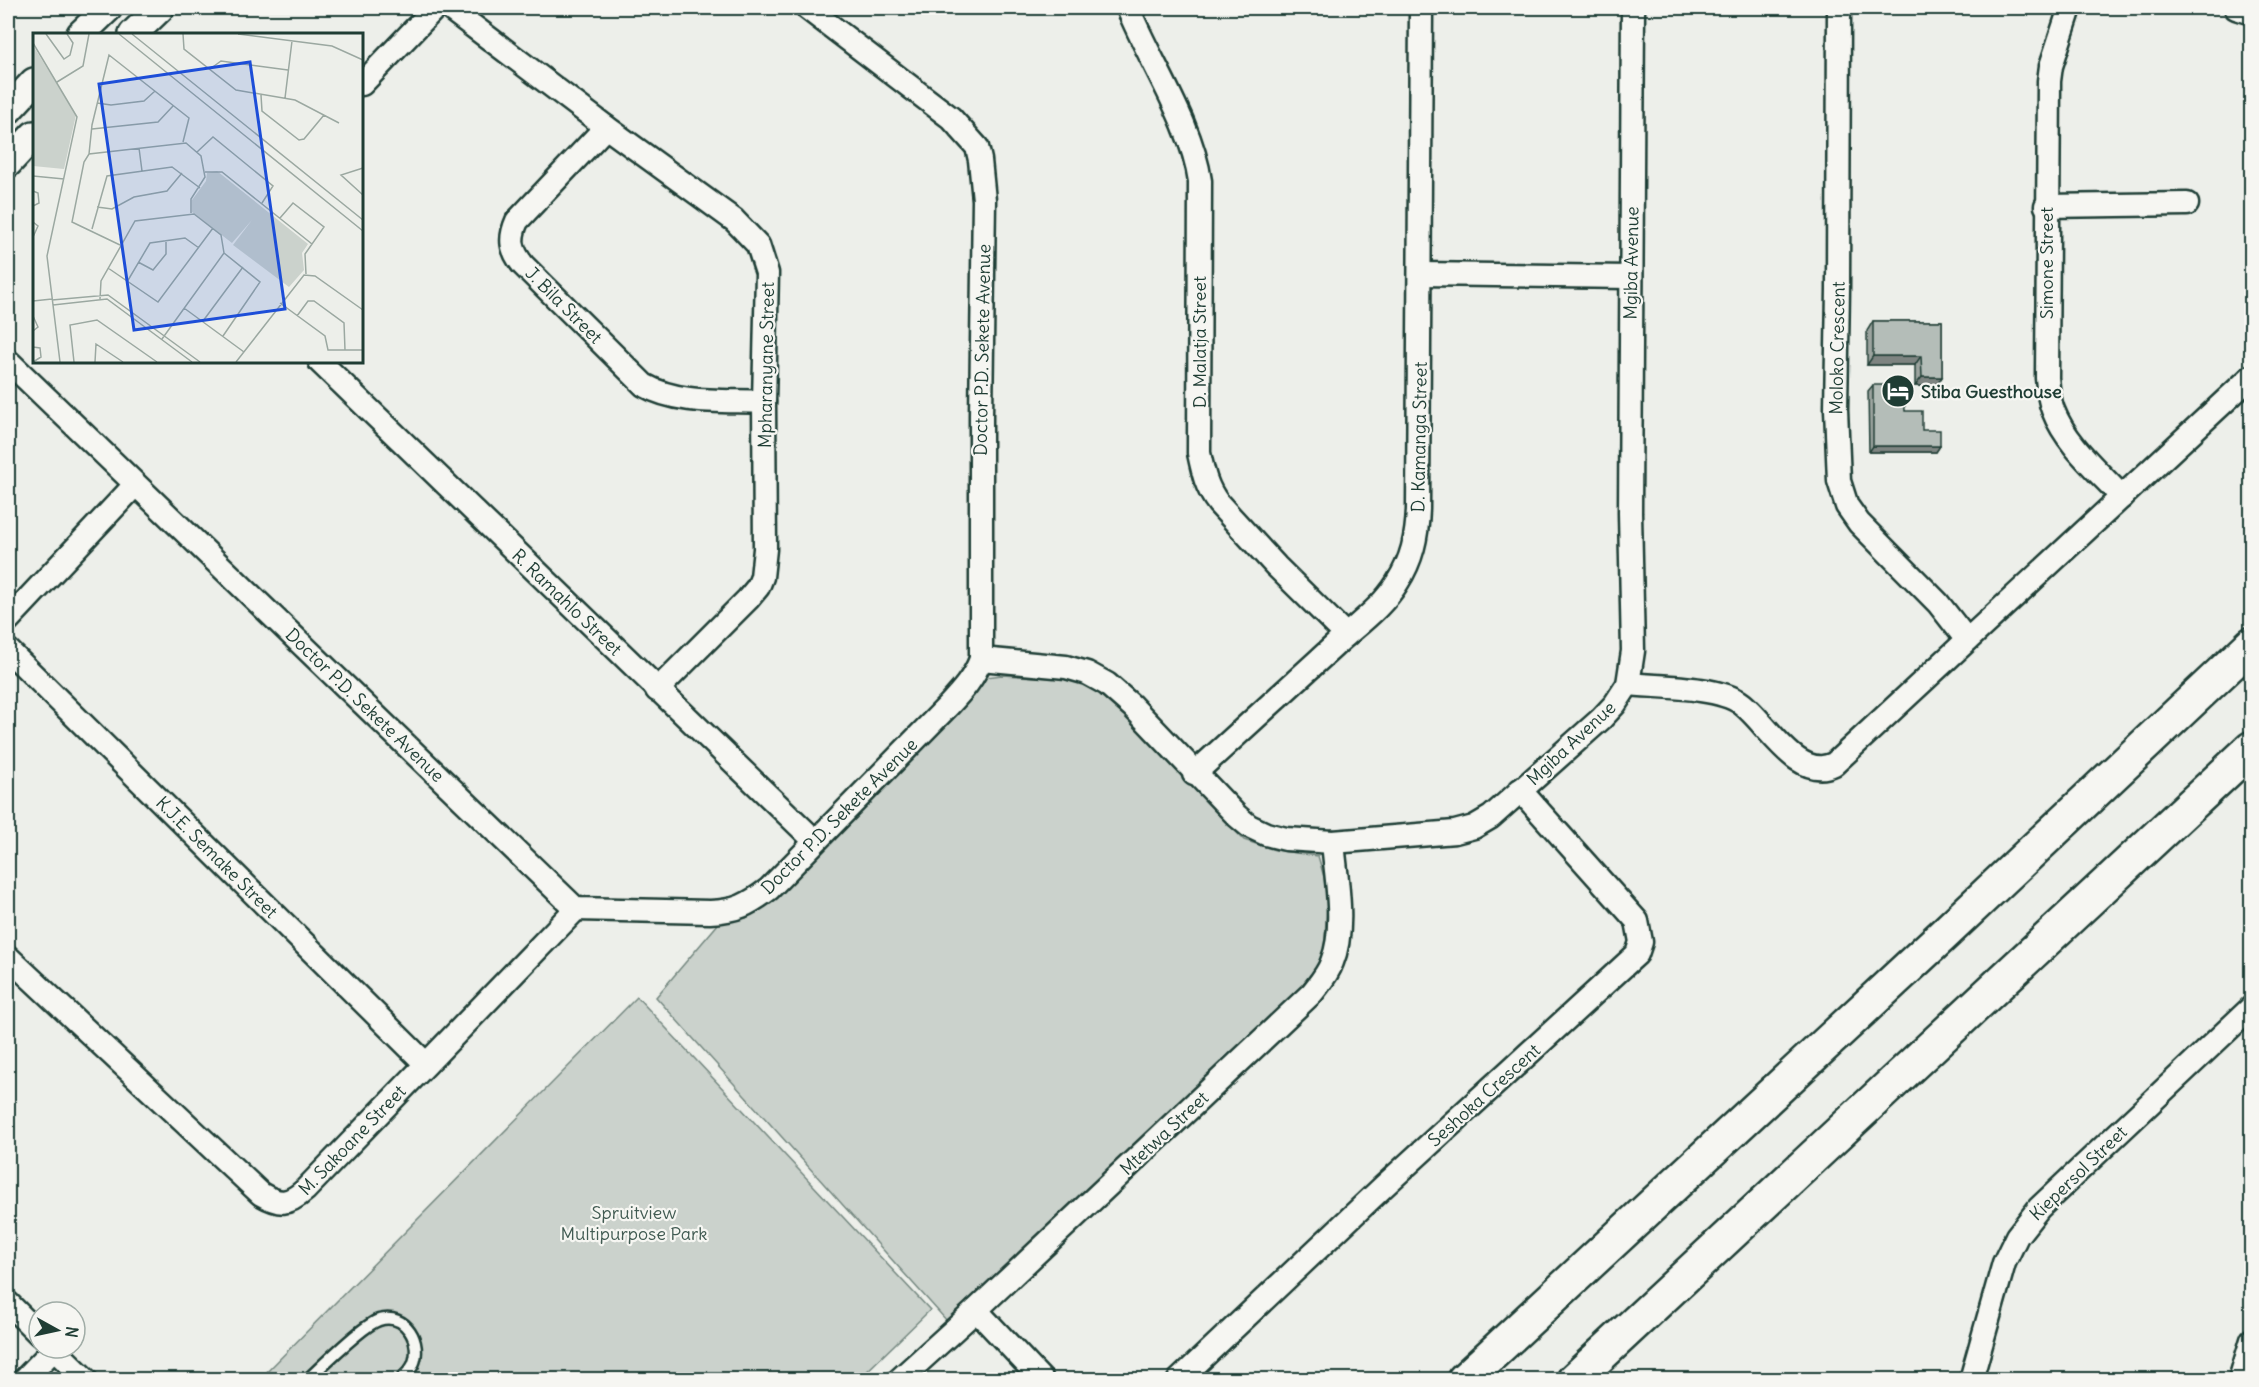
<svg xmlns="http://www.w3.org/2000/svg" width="2259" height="1387" viewBox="0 0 2259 1387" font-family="Delius,sans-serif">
  <rect width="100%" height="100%" fill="#edefea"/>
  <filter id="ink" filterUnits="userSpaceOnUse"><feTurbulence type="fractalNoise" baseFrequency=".0167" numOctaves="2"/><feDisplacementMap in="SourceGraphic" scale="12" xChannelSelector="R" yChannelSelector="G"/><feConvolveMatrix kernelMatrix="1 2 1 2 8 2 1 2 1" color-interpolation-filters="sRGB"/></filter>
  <g filter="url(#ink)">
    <g fill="#cbd2cc" stroke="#758880" stroke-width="1.5">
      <path d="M1002 675 1072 679 1098 688 1244 840 1275 850 1318 856 1324 877 1327 903 1324 954 1314 976 947 1321 656 997 719 923 746 918 785 886 986 677Z"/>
      <path d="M637 997 930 1310 859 1379 259 1380Z"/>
    </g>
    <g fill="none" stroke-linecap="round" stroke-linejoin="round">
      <g stroke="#1f3d34" stroke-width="15">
        <path id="service" d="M307 1380C322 1366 363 1325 379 1320 406 1312 423 1343 413 1365 410 1371 405 1375 401 1380"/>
      </g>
      <g stroke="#1f3d34" stroke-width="27">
        <g id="minor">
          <path d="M449 8 606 127 734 220 758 245 767 273 764 402 765 549 762 577 758 587 748 599 657 690"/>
          <path d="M1128 8C1150 62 1192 124 1200 181L1199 453C1203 472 1206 487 1218 503L1276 566 1346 635"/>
          <path d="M1839 8 1838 289 1836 409 1839 481 1847 506 1859 523 1938 603 1967 640"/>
          <path d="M2070 8 2051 66 2049 81 2047 378C2048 389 2049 400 2053 410 2066 444 2098 471 2122 497"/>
          <path d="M2236 8 2252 13"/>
          <path d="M362 84 435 8"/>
          <path d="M606 127 517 221C509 239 511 250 523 265L644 385C679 405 725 400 764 402"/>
          <path d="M2046 206 2187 204"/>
          <path d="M1420 274 1630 277"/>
          <path d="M8 361 576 909 710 912C736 911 748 905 769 889L949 705C962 691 974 678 981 659V415L984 200 980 160 977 147 951 118 807 8"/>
          <path d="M320 362 815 841"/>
          <path d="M8 620 135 485"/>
          <path d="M8 650 426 1064"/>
          <path d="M981 659 1066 667 1087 673 1107 684 1132 706 1237 816 1249 826 1266 834 1286 839 1333 842 1455 832 1474 827 1491 817 1601 719 1615 704 1628 684 1633 651 1630 513 1633 8"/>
          <path d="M1628 684C1658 687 1718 686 1741 703 1767 722 1797 782 1834 764L2252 376"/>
          <path d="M1194 774C1240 732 1287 689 1333 647 1355 626 1381 609 1397 583 1412 560 1417 537 1418 509L1421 8"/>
          <path d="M8 957 261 1194C280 1205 288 1205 305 1190L576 909"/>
          <path d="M8 1303 39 1334"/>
          <path d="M976 1310 1042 1380"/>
          <path d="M53 1348 86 1380"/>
          <path d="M24 1380 54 1349"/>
          <path d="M899 1380 976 1310 1312 993C1319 984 1328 974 1332 962 1346 928 1336 878 1333 842"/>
          <path d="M1179 1380 1383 1187 1637 954 1641 942 1637 921 1520 790"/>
          <path d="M1971 1380 2004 1263 2017 1236 2039 1208 2252 1007"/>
          <path d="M2240 1380 2252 1340"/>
        </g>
      </g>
      <g stroke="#1f3d34" stroke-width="32">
        <g id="tertiary">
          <path d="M81 34 108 8"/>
          <path d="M133 34 160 8"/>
          <path d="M8 110 34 82"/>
          <path d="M8 163 34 135"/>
        </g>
      </g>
      <g stroke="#1f3d34" stroke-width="38">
        <g id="motorway">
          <path d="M1464 1380 1942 936 2252 644"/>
          <path d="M1574 1380 2252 748"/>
        </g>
      </g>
      <use href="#service" stroke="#f6f6f2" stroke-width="10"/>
      <use href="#minor" stroke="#f6f6f2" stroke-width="22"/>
      <use href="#tertiary" stroke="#f6f6f2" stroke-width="27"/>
      <use href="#motorway" stroke="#f6f6f2" stroke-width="33"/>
    </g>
    <g fill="#9ba39e" stroke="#1f3d34" stroke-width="1.5">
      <path d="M1873 321H1942V377L1936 386H1915V365H1867V331Z"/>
      <path d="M1873 385 1905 411 1922 430 1940 446 1936 452H1869L1868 391Z"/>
    </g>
    <g fill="#7e8481" stroke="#1f3d34" stroke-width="1.5">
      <path d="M1873 356H1921L1915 365H1867Z"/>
      <path d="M1922 377H1942L1936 386H1915Z"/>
      <path d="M1873 446H1940L1936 452H1869Z"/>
    </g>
    <g fill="#b4bdb8" stroke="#1f3d34" stroke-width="1.5">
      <path d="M1873 321H1942V377H1922L1921 356H1873Z"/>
      <path d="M1873 385H1904L1905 411H1922V430H1940V446H1873Z"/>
      <path d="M956 1375 960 1380H951Z"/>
    </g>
  </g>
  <defs>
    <g id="hotel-disc" transform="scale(1.725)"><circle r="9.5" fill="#1f3d34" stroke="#f6f6f2"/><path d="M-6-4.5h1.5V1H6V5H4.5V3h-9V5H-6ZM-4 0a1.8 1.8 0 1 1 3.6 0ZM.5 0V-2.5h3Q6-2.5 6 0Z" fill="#fff"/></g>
  </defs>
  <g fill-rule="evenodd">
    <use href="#hotel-disc" x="1898" y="391"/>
  </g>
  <g text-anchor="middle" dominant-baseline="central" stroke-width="4.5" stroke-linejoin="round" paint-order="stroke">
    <g font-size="18" fill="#1f3d34" stroke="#f6f6f2">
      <text transform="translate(1631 263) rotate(-89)">Mgiba Avenue</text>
      <text transform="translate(2046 263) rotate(-90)">Simone Street</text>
      <text transform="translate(564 305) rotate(45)">J. Bila Street</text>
      <text transform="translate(1199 342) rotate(-90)">D. Malatja Street</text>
      <text transform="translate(1837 348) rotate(-89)">Moloko Crescent</text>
      <text transform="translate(982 350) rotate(-89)">Doctor P.D. Sekete Avenue</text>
      <text transform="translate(766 365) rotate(-89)">Mpharanyane Street</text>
      <text transform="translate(1419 437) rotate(-89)">D. Kamanga Street</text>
      <text transform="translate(567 602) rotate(44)">R. Ramahlo Street</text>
      <text transform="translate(365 705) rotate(44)">Doctor P.D. Sekete Avenue</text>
      <text transform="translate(1571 743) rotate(-43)">Mgiba Avenue</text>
      <text transform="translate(839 816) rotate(-45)">Doctor P.D. Sekete Avenue</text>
      <text transform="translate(217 857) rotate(45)">K.J.E. Semake Street</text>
      <text transform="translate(1484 1095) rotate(-42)">Seshoka Crescent</text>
      <text transform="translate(1164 1133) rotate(-43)">Mtetwa Street</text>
      <text transform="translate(352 1140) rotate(-46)">M. Sakoane Street</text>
      <text transform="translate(2078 1173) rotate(-44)">Kiepersol Street</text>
    </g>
    <g font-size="18" font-weight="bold" fill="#1f3d34" stroke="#f6f6f2" text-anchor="start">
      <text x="1921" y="391">Stiba Guesthouse</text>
    </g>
    <g font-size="18" fill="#415b52" stroke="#f6f6f2">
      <text x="634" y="1212">Spruitview<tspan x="634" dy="21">Multipurpose Park</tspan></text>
    </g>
  </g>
  <g transform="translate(33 33)">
    <rect width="330" height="330" fill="#edefea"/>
    <path d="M1 14 43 82 31 136 0 133ZM184 138 275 211 269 220 271 237 256 254 200 212 219 187 199 210 159 179V167L173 148 174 140Z" fill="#cbd2cc"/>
    <path fill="none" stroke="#9ba8a1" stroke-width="1.5" d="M13 1 31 26 37 22 40 10 34 1M86 1 330 198M99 1 330 187M150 1 151 16 203 57 262 67 306 90M205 1 299 13 330 27M0 10 44 84 14 223 27 329M177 36 188 28 255 37M24 49 50 33 56 1M228 62 229 78 266 107 271 106 291 82M252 65 259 8M64 70 78 72 111 68 122 58M59 96 125 89 140 73M106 115 109 138M164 119 180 104 240 153 229 170M56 121 59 92 76 22 156 85 150 109M330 135 308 142 330 162M172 139H189L279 211M0 143 31 146M0 158 5 160 6 170 0 173M64 174 79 176 101 164 134 158 149 140M247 185 260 170 291 194 272 221 273 241M0 189 5 193 0 204M59 196 74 143 139 134 167 155M87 212 39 189 51 129 56 121 153 110 168 123 172 144 158 166V180M105 229 120 237 133 221V207M75 235 125 269 180 195M94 249 117 210 152 205 166 215M67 266 68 248 102 188 161 181 188 202 191 220 129 306M19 267 75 262 167 329M0 268 19 266M247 270 292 303 295 317H330M20 272 74 266 159 329M151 275 211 319M0 283 5 294 0 298M264 283 275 268H281L311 290 312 317M170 288 210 234M190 303 227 249 191 220M0 314 7 315 8 324 0 329M41 329 37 292 64 287 124 329M62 329 63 311 90 329M203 329 271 242 282 243 330 277"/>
    <path fill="#1d4ed8" fill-opacity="0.15" stroke="#1d4ed8" stroke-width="3" d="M217 29 252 276 101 297 66 51Z"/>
    <rect width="330" height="330" fill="none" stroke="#1f3d34" stroke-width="3"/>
  </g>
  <rect width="2259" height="1387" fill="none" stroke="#f6f6f2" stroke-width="30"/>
  <rect x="15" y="15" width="2229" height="1357" fill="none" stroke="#1f3d34" stroke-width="2" filter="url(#ink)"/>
  <g transform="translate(57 1330) rotate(98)"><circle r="28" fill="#f6f6f2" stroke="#a0aca6" stroke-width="1.5"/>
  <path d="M0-4.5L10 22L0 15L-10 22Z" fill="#1f3d34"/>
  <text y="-9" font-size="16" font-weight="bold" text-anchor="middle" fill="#1f3d34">N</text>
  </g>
</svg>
